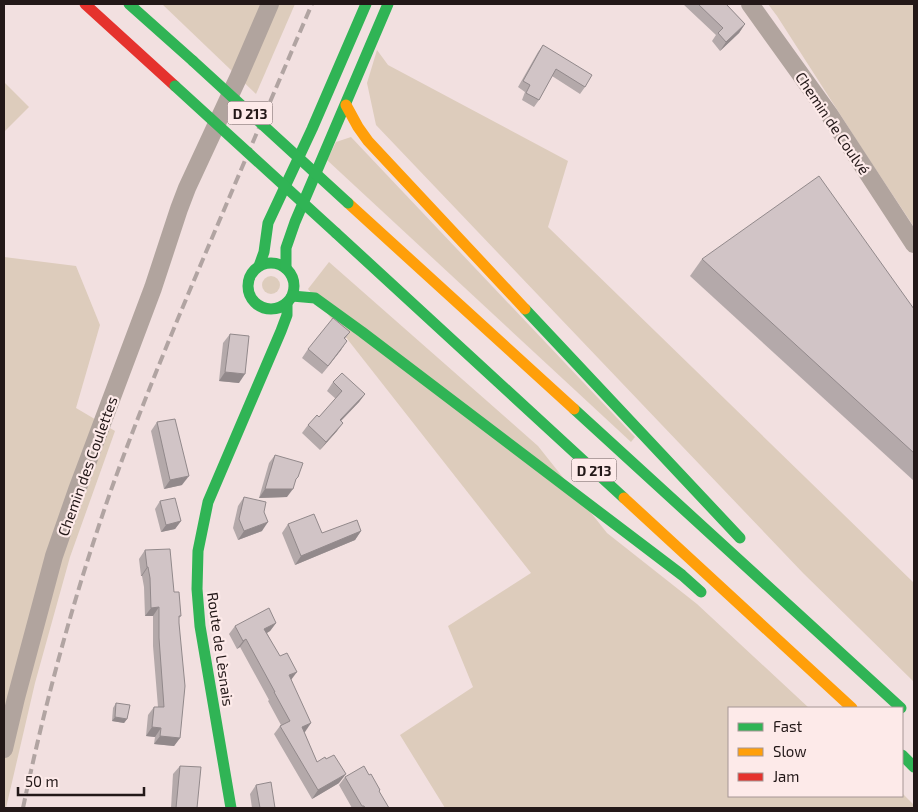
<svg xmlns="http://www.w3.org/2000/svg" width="918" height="812" viewBox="0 0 918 812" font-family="'Exo 2',sans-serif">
  <rect width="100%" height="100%" fill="#f2e0e0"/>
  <g fill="#ddccbc">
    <path d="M162 4H295L256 94Z"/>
    <path d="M768 4H914V227L863 150 777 16Z"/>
    <path d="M377 50 388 65 568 161 548 227 914 583V682L803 573 376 125 367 83Z"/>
    <path d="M4 82 29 107 4 132Z"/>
    <path d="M351 137 635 437 631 442 327 160 336 142Z"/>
    <path d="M4 257 76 266 100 325 76 408 115 431 70 557 35 683 6 808H4Z"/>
    <path d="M329 262 538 446 607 533 697 604 809 708H729V796H902V793L914 805V808H445L400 735 473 687 448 626 531 573 308 289Z"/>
    <circle cx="271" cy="285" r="9"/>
  </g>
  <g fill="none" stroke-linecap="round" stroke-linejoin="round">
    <g stroke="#b1a49e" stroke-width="18">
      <path d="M750 4 829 114 914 244"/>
      <path d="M4 749 16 698 54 556 77 490 153 288 179 209 187 188 239 76 270 4"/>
    </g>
    <g stroke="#30b455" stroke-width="11">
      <path d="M129 4 193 61"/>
      <path d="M336 233 624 498"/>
      <circle cx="271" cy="286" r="23"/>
      <path d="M259 266 264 252 268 223 312 129 366 4"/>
      <path d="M286 268V248L295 222 388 4"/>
      <path d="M292 296 315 298 362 332 682 575 701 592"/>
      <path d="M525 309 740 538"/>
      <path d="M574 409 901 708"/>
      <path d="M902 755 914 767"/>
      <path d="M231 808 200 626 197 589 198 551 208 502 281 331 287 315V303"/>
    </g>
    <g stroke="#ff9f0a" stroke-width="11">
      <path d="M346 105 358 127 368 141 525 309"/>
      <path d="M348 203 574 409"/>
      <path d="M624 498 852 708"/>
    </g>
    <path stroke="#e5322d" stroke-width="11" d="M85 4 175 86"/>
    <path stroke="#b1a4a2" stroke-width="4" stroke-dasharray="10 5" stroke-linecap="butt" d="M23 808C45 702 74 596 110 493 135 423 163 354 192 285 232 191 272 97 312 4"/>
    <g stroke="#30b455" stroke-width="11">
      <path d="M193 61 348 203"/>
      <path d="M175 86 336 233"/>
    </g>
  </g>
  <g fill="#b4a9aa">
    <path d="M683 4H726L745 24 739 33 720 51 712 41 716 35Z"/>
    <path d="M543 45 585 87 580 94 552 76 539 100 534 107 522 100 525 92 518 87 538 52Z"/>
    <path d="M702 259 914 309V481L690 276Z"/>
    <path d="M350 332 345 339 341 350 322 374 302 358 308 349Z"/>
    <path d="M230 334 239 383 219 381 223 343Z"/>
    <path d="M333 382 365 394 359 402 341 421 337 431 320 450 302 433 308 425 319 417 336 399 327 391Z"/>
    <path d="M157 422 182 485 164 489 151 431Z"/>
    <path d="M275 455 287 497 259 498 269 463Z"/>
    <path d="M244 497 262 531 238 540 233 528 238 506Z"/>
    <path d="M160 501 181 521 175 529 161 532 155 509Z"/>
    <path d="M288 524 322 533 361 531 355 540 295 565 282 533Z"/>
    <path d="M145 550 174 592 181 616 179 618 180 738 174 746 154 744 155 737 146 736 148 715 154 707H158L153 646V616H145L144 587 142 576H141L139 559Z"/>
    <path d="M276 623 270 631 267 633 291 679 305 732H304L317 762 339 783 312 799 274 734 280 726 281 725 268 701 269 700 240 647 237 649 229 634 235 626Z"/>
    <path d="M116 703 127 719 124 723 112 721 113 708Z"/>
    <path d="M180 766 197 808H171L173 774Z"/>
    <path d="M369 775 380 790 379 792 389 808H352L339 785 345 777Z"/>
    <path d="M256 785 275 808H252L250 794Z"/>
  </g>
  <g fill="#92898b">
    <path d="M745 24 739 33 720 51 726 42Z"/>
    <path d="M347 341 341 350 322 374 328 366Z"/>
    <path d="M225 372 245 374 239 383 219 381Z"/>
    <path d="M365 394 359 402 334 428 340 420Z"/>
    <path d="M343 423 337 431 320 450 326 442Z"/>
    <path d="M189 476 182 485 164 489 170 480Z"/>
    <path d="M265 489H293L287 497 259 498Z"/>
    <path d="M181 521 175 529 161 532 166 525Z"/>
    <path d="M268 522 262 531 238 540 244 531Z"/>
    <path d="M361 531 355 540 295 565 301 556Z"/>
    <path d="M147 567H148L142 576H141Z"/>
    <path d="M159 607 153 616H145L151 608Z"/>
    <path d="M276 623 270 631 258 638 264 629Z"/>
    <path d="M246 639 240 647 237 649 243 641Z"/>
    <path d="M297 672 291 680 289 675Z"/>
    <path d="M115 717 127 719 124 723 112 721Z"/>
    <path d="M311 723 305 732 296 736 302 727Z"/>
    <path d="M152 727 161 728 155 737 146 736Z"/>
    <path d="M160 736 180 738 174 746 154 744Z"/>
    <path d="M346 774 339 783 312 799 318 790Z"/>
  </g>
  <g fill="#d1c4c6" stroke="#92898b">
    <path d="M698 4H726L745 24 726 42 718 33 723 28Z"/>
    <path d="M543 45 592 75 585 87 556 69 539 100 526 93 530 85 523 81Z"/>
    <path d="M819 176 914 309V453L702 259Z"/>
    <path d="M333 318 350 332 344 338 347 341 328 366 308 349Z"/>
    <path d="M230 334 249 336 245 374 225 372Z"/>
    <path d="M342 373 365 394 340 420 343 423 326 442 308 425 317 415 319 417 342 391 333 382Z"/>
    <path d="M175 419 189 476 170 480 157 422Z"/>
    <path d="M275 455 303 463 298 477 296 479 293 489H265Z"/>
    <path d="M244 497 266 502 264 512 268 522 244 531 239 519Z"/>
    <path d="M175 498 181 521 166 525 160 501Z"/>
    <path d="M314 514 322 533 357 520 361 531 301 556 288 524Z"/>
    <path d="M170 549 174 592H179L181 616H179V623L185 686 180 738 160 736 161 728 152 727 154 707H164L159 638V607L151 608 150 578 148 567H147L145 550Z"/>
    <path d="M269 608 276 623 264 629 280 656 287 653 297 672 289 675 311 723 302 727 317 762 325 757 326 759 334 755 346 774 318 790 280 726 290 721 274 692H275L246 639 243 641 235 626Z"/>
    <path d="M116 703 130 705 127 719 115 717Z"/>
    <path d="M180 766 201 767 197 808H176Z"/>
    <path d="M364 766 369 775 371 774 380 790 379 791 389 808H365L364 806H362L345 777Z"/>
    <path d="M271 782 275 808H260L256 785Z"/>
  </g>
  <g text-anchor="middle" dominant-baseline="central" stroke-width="4.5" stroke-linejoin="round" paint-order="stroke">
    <g fill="#fdeae9" stroke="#645757" stroke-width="1">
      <rect x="227.5" y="101.5" width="45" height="23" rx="4"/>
      <rect x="571.5" y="458.5" width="45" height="23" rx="4"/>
    </g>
    <g font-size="14" font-weight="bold" fill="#231818">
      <text x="250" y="113">D 213</text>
      <text x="594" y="470">D 213</text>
    </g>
    <g font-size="15" fill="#231818" stroke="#fdeae9">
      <text transform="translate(833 123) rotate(56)">Chemin de Coulvé</text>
      <text transform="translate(87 466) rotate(-70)">Chemin des Coulettes</text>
      <text transform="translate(221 649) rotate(82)">Route de Lèsnais</text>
    </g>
  </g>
  <rect width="918" height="812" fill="none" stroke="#231818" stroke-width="10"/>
  <rect x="728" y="707" width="175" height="90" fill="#fdeae9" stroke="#a69695"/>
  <rect x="738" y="723" width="25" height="8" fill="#30b455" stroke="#a69695"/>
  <text x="773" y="732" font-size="15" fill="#231818">Fast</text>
  <rect x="738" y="748" width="25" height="8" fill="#ff9f0a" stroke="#a69695"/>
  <text x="773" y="757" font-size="15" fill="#231818">Slow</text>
  <rect x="738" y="773" width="25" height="8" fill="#e5322d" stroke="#a69695"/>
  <text x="773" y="782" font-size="15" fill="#231818">Jam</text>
  <path d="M18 787v8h126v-8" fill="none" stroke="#231818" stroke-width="2.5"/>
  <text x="25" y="787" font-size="15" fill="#231818" stroke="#fdeae9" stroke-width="4" paint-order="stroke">50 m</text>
</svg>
